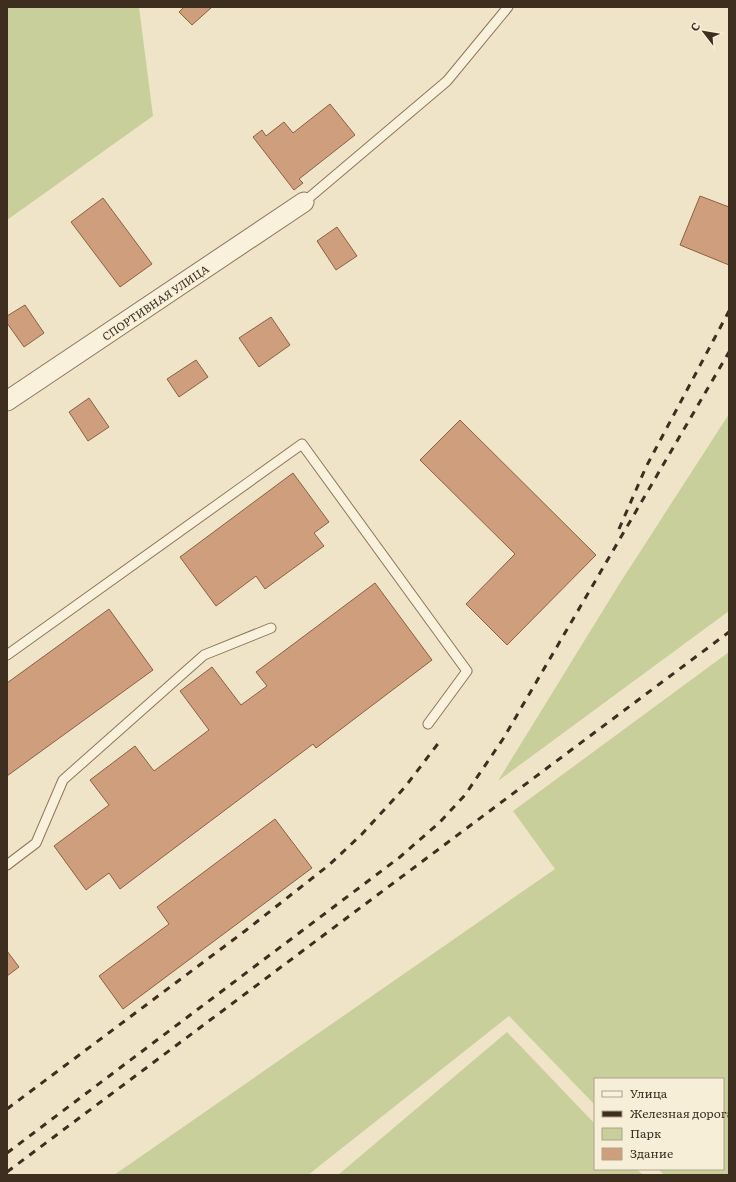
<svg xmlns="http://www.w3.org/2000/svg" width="736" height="1182" viewBox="0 0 736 1182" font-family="Literata,serif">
  <rect width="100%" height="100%" fill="#f0e4c8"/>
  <g fill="#c9cf9b">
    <path d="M7 7H139L153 116 7 220Z"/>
    <path d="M729 414V611L498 781 618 586Z"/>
    <path d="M729 652V1175H664L658 1169H723V1079H595V1105L509 1016 308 1175H114L555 869 513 811Z"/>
    <path d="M507 1032 595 1124V1169H637L643 1175H338Z"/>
  </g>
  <g fill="#cf9f7d" stroke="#8d5f41">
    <path d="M184 7H212L192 25 179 12Z"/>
    <path d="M330 104 355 135 299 179 303 183 294 190 253 137 262 130 266 136 284 122 293 133Z"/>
    <path d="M700 196 729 207V265L680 245Z"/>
    <path d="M103 198 152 264 120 287 71 222Z"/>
    <path d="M337 227 357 256 336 270 317 241Z"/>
    <path d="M25 305 44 333 24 347 7 323V316Z"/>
    <path d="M271 317 290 345 259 367 239 338Z"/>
    <path d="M196 360 208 377 179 397 167 379Z"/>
    <path d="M89 398 109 427 88 441 69 412Z"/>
    <path d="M460 420 596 555 507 645 466 604 515 554 420 460Z"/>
    <path d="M293 473 329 522 314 533 324 546 265 589 256 576 216 606 180 557Z"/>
    <path d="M375 583 432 660 316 748 313 744 120 889 109 873 86 890 54 846 109 805 90 780 135 746 154 771 209 730 180 691 212 667 241 705 267 686 256 672Z"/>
    <path d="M109 609 153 670 7 776V683Z"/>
    <path d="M275 819 312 868 123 1009 99 976 169 924 157 907Z"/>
    <path d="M7 951 19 967 7 976Z"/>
  </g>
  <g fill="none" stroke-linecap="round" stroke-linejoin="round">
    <g stroke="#8d765c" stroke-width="11">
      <g id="service">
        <path d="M304 202 447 81 508 7"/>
        <path d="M7 655 302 444 467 671 428 724"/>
        <path d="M7 865 36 843 63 780 204 655 271 628"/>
      </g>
    </g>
    <g stroke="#8d765c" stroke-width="21">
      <path id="minor" d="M7 401 304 202"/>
    </g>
    <use href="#service" stroke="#faf1dc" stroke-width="9"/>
    <use href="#minor" stroke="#faf1dc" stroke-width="19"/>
    <g stroke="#3d2e20" stroke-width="3" stroke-dasharray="7 7" stroke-linecap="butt">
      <path d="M619 529 646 467 729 311"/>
      <path d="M7 1109 245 931 329 865 362 834 405 787 440 741"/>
      <path d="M7 1153 400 857 440 822 465 795 503 739 729 352"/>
      <path d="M7 1172 729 632"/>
    </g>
  </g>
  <g text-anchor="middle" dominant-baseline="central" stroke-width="3" stroke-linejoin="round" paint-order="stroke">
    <g font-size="11" fill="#3d2e20" stroke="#f7eed8">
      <text transform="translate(155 302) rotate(-34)">СПОРТИВНАЯ УЛИЦА</text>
    </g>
  </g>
  <rect width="736" height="1182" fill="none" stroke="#3d2e20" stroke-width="16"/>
  <rect x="594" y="1078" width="130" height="92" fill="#f7eed8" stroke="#ada18e"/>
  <rect x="602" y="1091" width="20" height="6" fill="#faf1dc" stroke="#ada18e"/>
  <text x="630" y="1098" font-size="12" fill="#3d2e20">Улица</text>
  <rect x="602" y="1111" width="20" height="6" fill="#3d2e20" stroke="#ada18e"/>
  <text x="630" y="1118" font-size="12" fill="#3d2e20">Железная дорога</text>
  <rect x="602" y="1128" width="20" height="12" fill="#c9cf9b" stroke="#ada18e"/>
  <text x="630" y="1138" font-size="12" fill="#3d2e20">Парк</text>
  <rect x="602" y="1148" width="20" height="12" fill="#cf9f7d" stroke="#ada18e"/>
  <text x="630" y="1158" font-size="12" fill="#3d2e20">Здание</text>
  <g transform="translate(704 32) rotate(301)" stroke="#f7eed8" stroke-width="3" paint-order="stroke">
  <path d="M0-3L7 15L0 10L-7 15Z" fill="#3d2e20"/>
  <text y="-6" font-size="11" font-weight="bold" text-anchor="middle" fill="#3d2e20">С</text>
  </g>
</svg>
